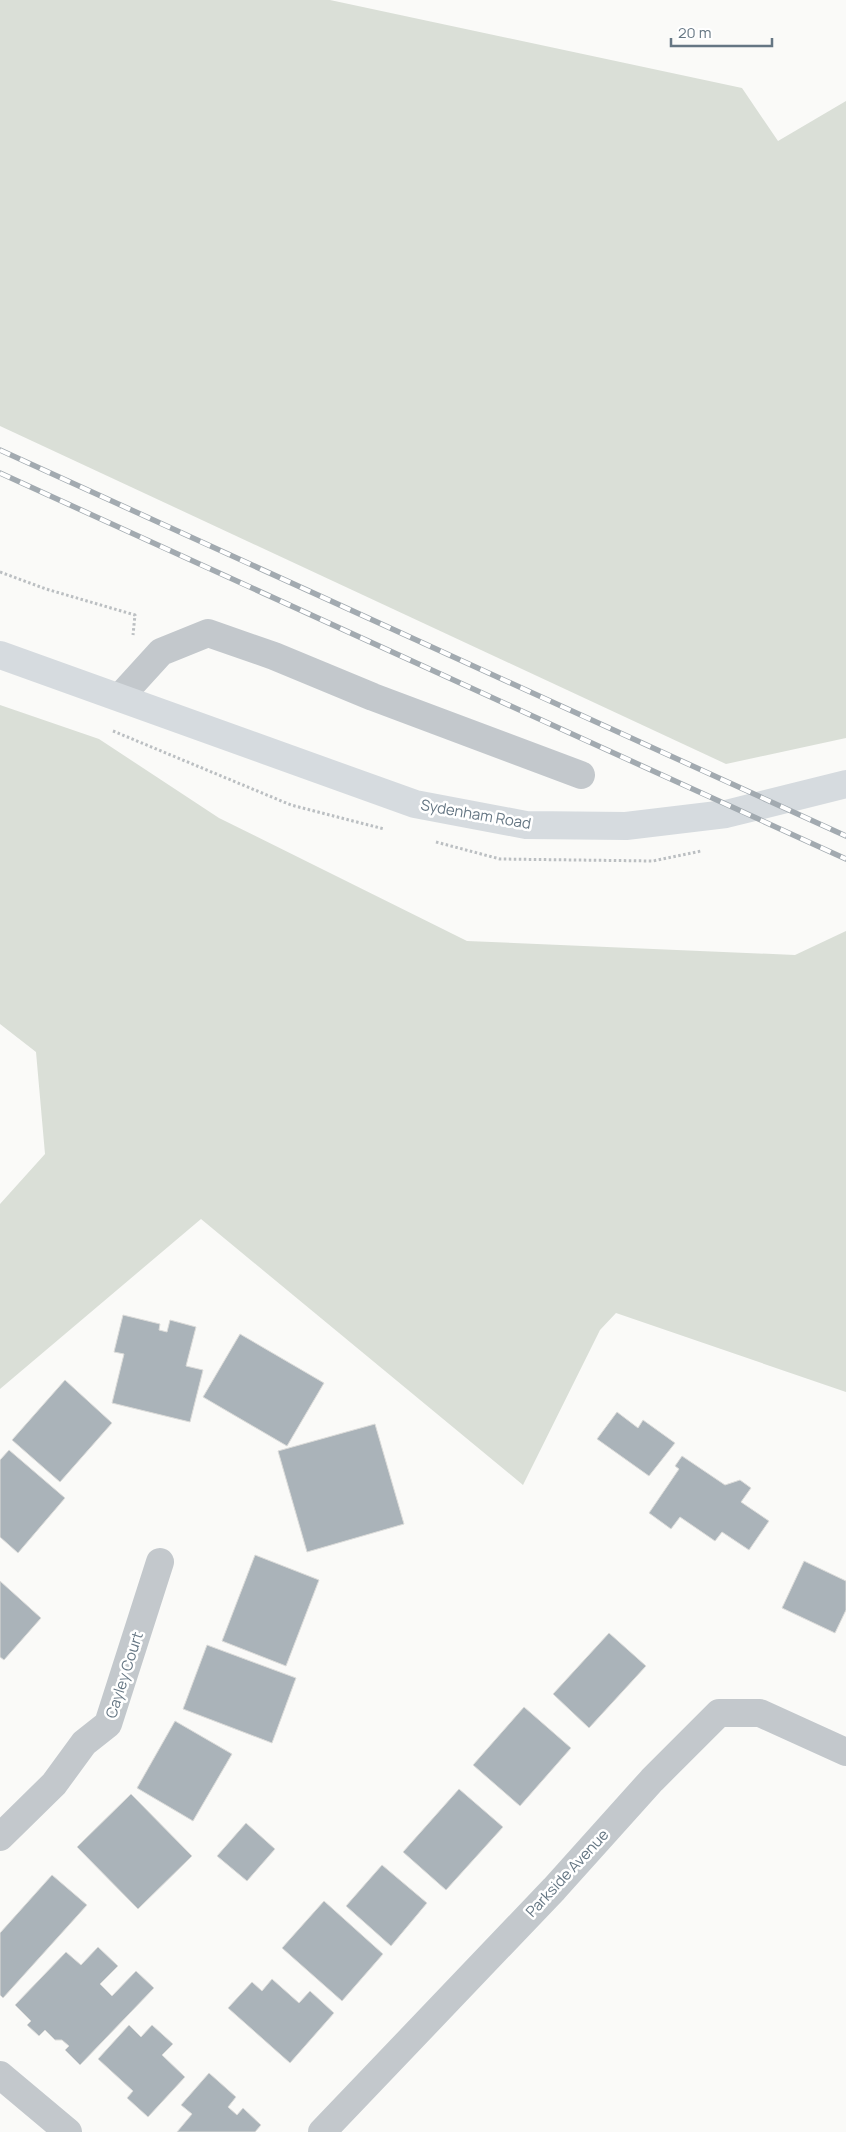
<svg xmlns="http://www.w3.org/2000/svg" width="846" height="2132" viewBox="0 0 846 2132" font-family="Manrope,sans-serif">
  <rect width="100%" height="100%" fill="#fafaf8"/>
  <g fill="#dadfd7">
    <path d="M0 0H330L742 88 778 141 846 101V738L726 764 0 426Z"/>
    <path d="M0 705 99 739 219 818 467 941 795 955 846 931V1392L616 1313 600 1330 523 1485 201 1219 0 1389V1204L45 1154 36 1052 0 1024Z"/>
  </g>
  <g fill="#aab3b9" stroke="#dcdcda">
    <path d="M123 1315 160 1324 159 1330 167 1332 170 1320 196 1327 186 1366 203 1370 190 1422 112 1403 124 1354 114 1352Z"/>
    <path d="M240 1334 324 1383 287 1446 203 1397Z"/>
    <path d="M65 1380 112 1423 60 1482 12 1440Z"/>
    <path d="M617 1412 638 1428 643 1420 675 1443 649 1476 597 1439Z"/>
    <path d="M375 1424 404 1524 307 1552 278 1451Z"/>
    <path d="M9 1450 65 1498 18 1553 0 1537V1460Z"/>
    <path d="M682 1456 725 1485 740 1480 751 1488 741 1502 769 1521 749 1550 722 1532 715 1541 680 1517 671 1529 649 1513 679 1469 675 1466Z"/>
    <path d="M255 1555 319 1580 286 1666 222 1641Z"/>
    <path d="M804 1561 846 1581V1610L835 1633 782 1608Z"/>
    <path d="M0 1581 41 1618 4 1660 0 1657Z"/>
    <path d="M609 1633 646 1666 589 1728 553 1694Z"/>
    <path d="M207 1645 296 1678 272 1743 183 1709Z"/>
    <path d="M524 1707 571 1748 520 1806 473 1765Z"/>
    <path d="M175 1721 232 1754 193 1821 137 1788Z"/>
    <path d="M459 1789 503 1827 446 1890 403 1852Z"/>
    <path d="M131 1794 192 1856 138 1909 77 1847Z"/>
    <path d="M246 1823 275 1849 247 1881 217 1856Z"/>
    <path d="M382 1865 427 1903 391 1946 346 1906Z"/>
    <path d="M52 1875 87 1905 3 1998 0 1995V1933Z"/>
    <path d="M324 1901 383 1954 342 2001 282 1948Z"/>
    <path d="M98 1947 118 1966 100 1984 112 1996 136 1971 154 1988 80 2065 65 2050 69 2046 62 2040H55L45 2030 39 2036 27 2025 31 2021 15 2005 66 1952 81 1965Z"/>
    <path d="M272 1979 299 2003 310 1991 334 2013 290 2063 228 2008 252 1982 262 1991Z"/>
    <path d="M129 2025 141 2037 152 2025 173 2044 162 2055 185 2077 148 2117 127 2098 133 2091 98 2059Z"/>
    <path d="M209 2073 236 2097 228 2107 237 2115 243 2108 261 2125 255 2132H177L192 2114 181 2105Z"/>
  </g>
  <g fill="none" stroke-linecap="round" stroke-linejoin="round">
    <g stroke="#bbbfc2" stroke-width="3" stroke-dasharray="2.5 2.5" stroke-linecap="butt">
      <path d="M0 572 46 589 135 615 133 635"/>
      <path d="M113 731 291 805 384 829"/>
      <path d="M436 842 500 859 653 861 701 851"/>
    </g>
    <g stroke="#c3c8cc" stroke-width="28">
      <path d="M120 697 161 652 208 633 274 656 373 697 581 775"/>
      <path d="M0 1837 54 1784 84 1743 108 1724 160 1562"/>
      <path d="M0 2075 68 2132"/>
      <path d="M322 2132 554 1889 652 1780 719 1713H760L846 1752"/>
    </g>
    <path stroke="#d6dbdf" stroke-width="28" d="M0 655 415 804 526 825 626 826 726 814 846 784"/>
    <g stroke="#a2aab0" stroke-width="5.5">
      <g id="rail">
        <path d="M0 450 846 836"/>
        <path d="M0 473 846 859"/>
      </g>
    </g>
    <use href="#rail" stroke="#fff" stroke-width="4" stroke-dasharray="11" stroke-linecap="butt"/>
  </g>
  <g text-anchor="middle" dominant-baseline="central" stroke-width="5" stroke-linejoin="round" paint-order="stroke">
    <g font-size="15" fill="#657683" stroke="#fff">
      <text transform="translate(476 814) rotate(10)">Sydenham Road</text>
      <text transform="translate(124 1675) rotate(-72)">Cayley Court</text>
      <text transform="translate(567 1873) rotate(-47)">Parkside Avenue</text>
    </g>
  </g>
  <path d="M671 38v8h101v-8" fill="none" stroke="#657683" stroke-width="2.5"/>
  <text x="678" y="38" font-size="15" fill="#657683" stroke="#ffffff" stroke-width="4" paint-order="stroke">20 m</text>
</svg>
